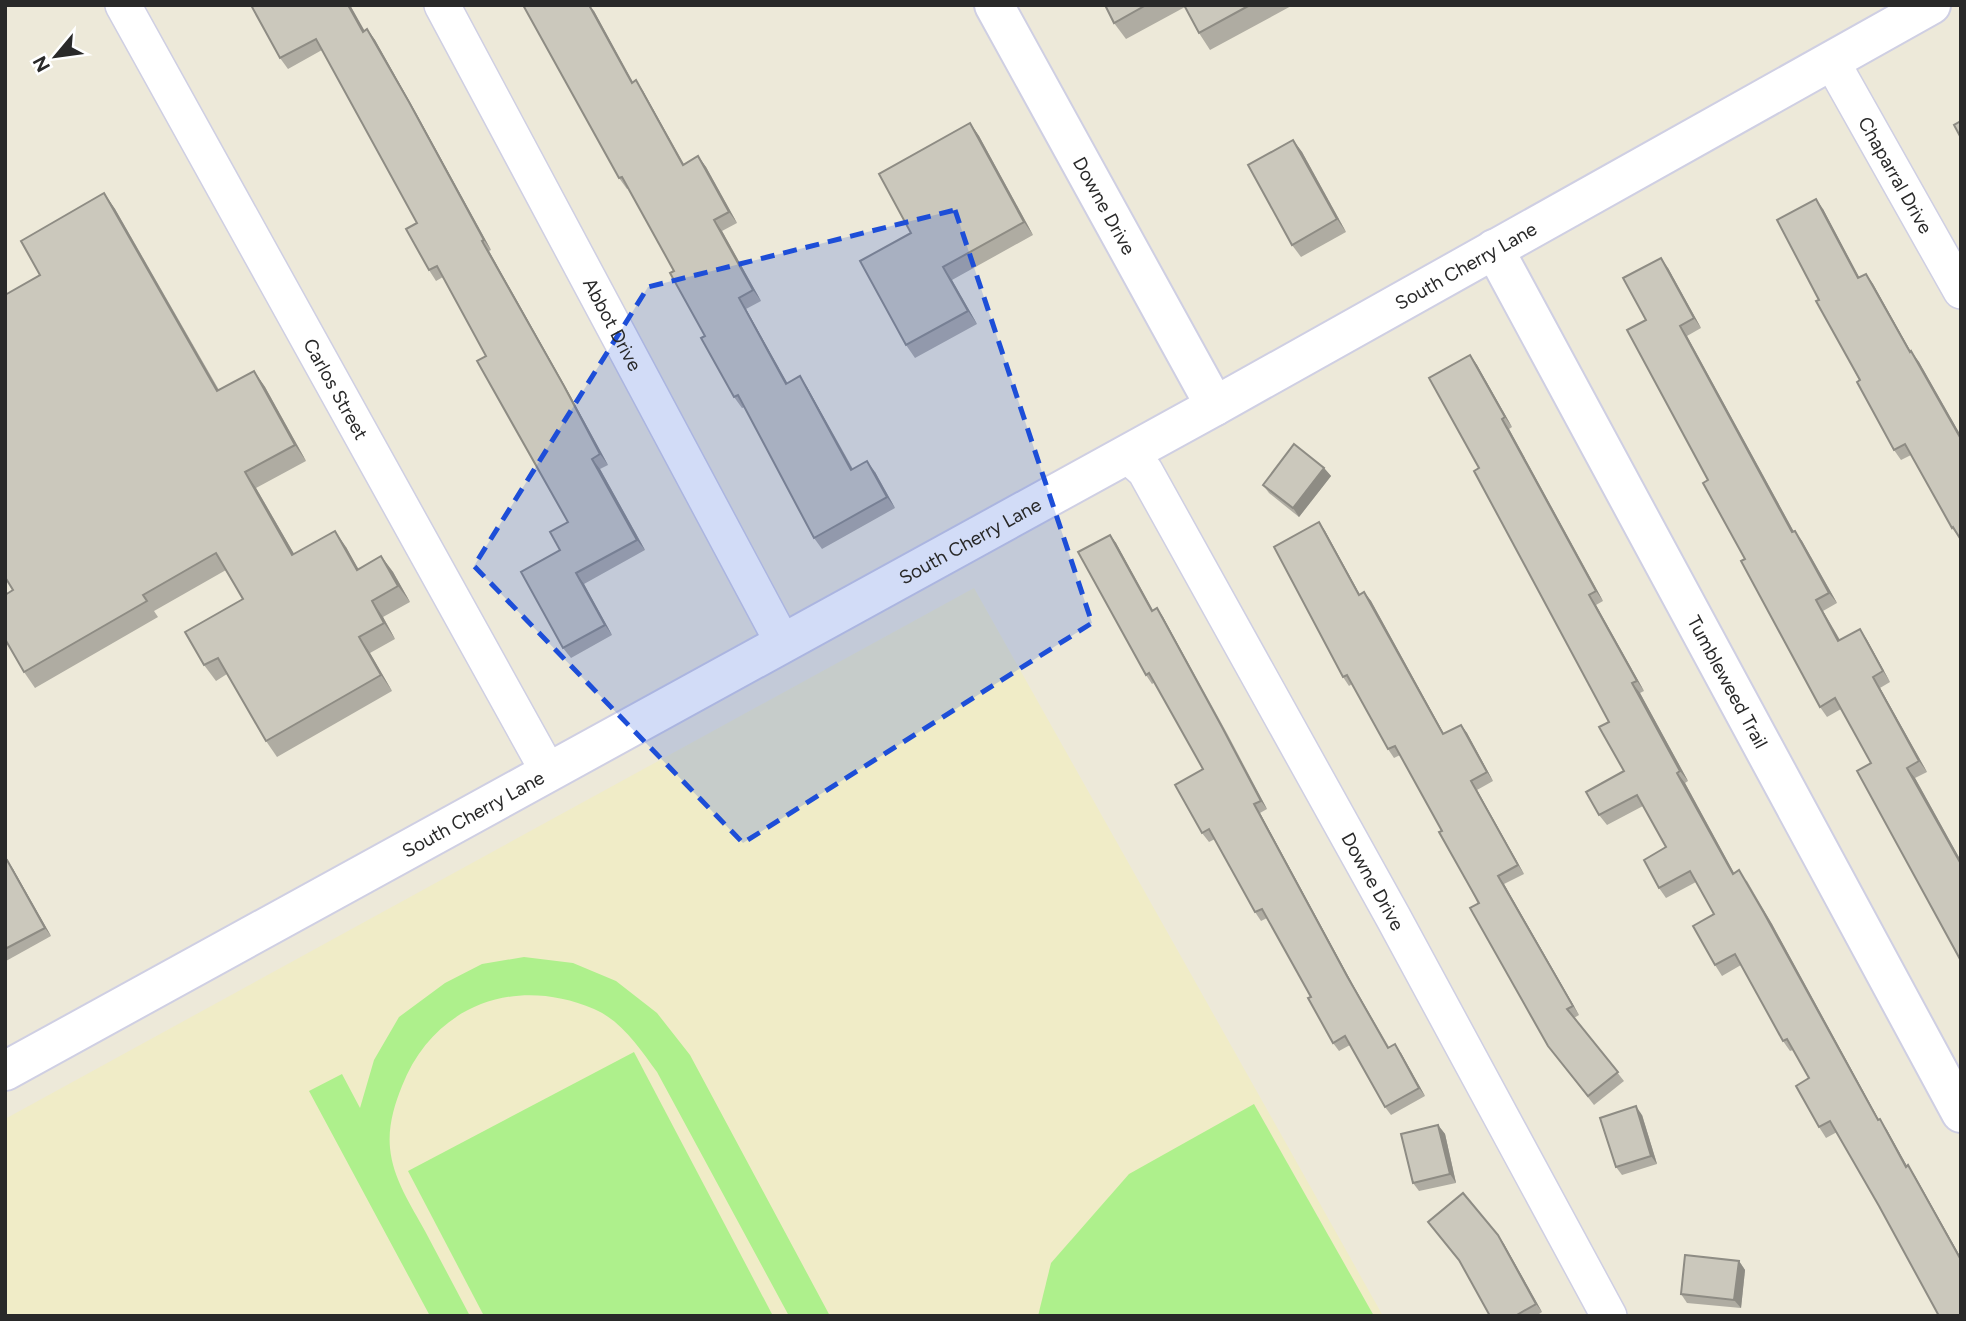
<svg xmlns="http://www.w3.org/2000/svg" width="1966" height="1321" viewBox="0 0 1966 1321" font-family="Figtree,sans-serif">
  <rect width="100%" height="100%" fill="#ede9d9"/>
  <path fill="#f0ecc7" d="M974 588 1383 1316H5V1119Z"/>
  <g fill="#aef08c">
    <path d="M524 957 573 963 616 981 657 1013 690 1055 830 1316H789L657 1072C640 1049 622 1021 594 1009 515 975 434 1005 402 1086 394 1106 388 1126 390 1148 393 1179 411 1205 425 1231 440 1259 455 1288 470 1316H430L309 1091 342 1074 360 1108 374 1060 399 1017 445 983 482 964Z"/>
    <path d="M634 1052 773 1316H484L408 1171Z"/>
    <path d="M1254 1104 1374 1316H1038L1051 1263 1129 1174Z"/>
  </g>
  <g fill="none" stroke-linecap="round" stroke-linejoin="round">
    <g stroke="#cfcfe3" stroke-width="38">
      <g id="street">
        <path id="s1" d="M123 5 549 773"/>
        <path id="s2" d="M442 5 783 643"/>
        <path id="s3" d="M1833 60 1841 78 1961 291"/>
        <path id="s4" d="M1126 454 1145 471 1393 917 1609 1316"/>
      </g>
    </g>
    <g stroke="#cfcfe3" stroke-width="42">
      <g id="secondary">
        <path id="s5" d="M994 5 1215 406"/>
        <path id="s6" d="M1494 249 1961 1113"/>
        <path id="s7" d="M5 1071 1215 406 1931 5"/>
      </g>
    </g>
    <use href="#street" stroke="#fff" stroke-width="35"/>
    <use href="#secondary" stroke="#fff" stroke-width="38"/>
  </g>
  <g fill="#afaca2">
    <path d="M254 5H350L364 31 367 29 375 40 416 113 491 250 489 251 571 397 608 465 600 469 645 550 584 584 612 635 571 658 563 648 560 550 568 522 486 356 443 277 436 281 429 270 417 223 322 50 288 69 280 58Z"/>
    <path d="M1105 5H1293L1210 50 1199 33 1185 7 1126 39 1114 23Z"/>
    <path d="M594 11 633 82 643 91 684 164 698 156 706 167 737 223 722 231 761 301 746 309 787 383 807 387 853 469 875 472 895 508 822 549 814 538 745 407 742 408 734 397 674 271 629 188 627 189 619 178Z"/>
    <path d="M970 123 979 136 1033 235 952 280 977 324 915 358 906 345 911 233Z"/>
    <path d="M1293 140 1302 152 1346 232 1301 257 1292 245Z"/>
    <path d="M104 193 115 209 219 390 254 371 265 387 306 461 256 488 294 554 346 547 358 569 381 556 393 572 410 602 383 617 395 639 370 653 392 691 277 757 266 741 227 674 216 681 204 665 243 599 226 570 154 611 158 617 35 688 24 672 13 590 40 275Z"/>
    <path d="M1823 209 1859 278 1866 274 1873 284 1911 352 1919 362 1961 436V540L1952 528 1911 455 1901 460 1894 450 1819 300Z"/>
    <path d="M1668 268 1701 328 1687 336 1794 532 1802 541 1837 603 1823 611 1840 640 1860 629 1867 640 1890 682 1880 688 1927 772 1915 778 1961 861V961L1871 763 1841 709 1827 717 1820 707 1745 559 1708 480 1646 320Z"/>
    <path d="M1470 355 1477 365 1512 427 1509 429 1603 601 1596 605 1644 691 1640 693 1688 781 1685 783 1734 873 1747 881 1772 924 1879 1120 1887 1130 1907 1166 1915 1176 1961 1258V1316L1879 1206 1837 1132 1826 1138 1819 1127 1809 1078 1793 1050 1790 1051 1783 1041 1741 965 1722 976 1715 965 1714 914 1696 882 1666 898 1659 888 1666 847 1643 806 1607 825 1599 815 1624 771 1609 722 1479 468Z"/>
    <path d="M1324 468 1331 476 1299 517 1269 493 1263 485Z"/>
    <path d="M1319 522 1325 531 1360 595 1364 592 1371 601 1444 734 1461 725 1467 733 1493 781 1477 790 1524 874 1504 884 1579 1015 1574 1018 1624 1081 1594 1105 1548 1046 1442 831 1400 755 1394 758 1388 749 1352 684 1349 686 1343 677Z"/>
    <path d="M1110 535 1116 543 1153 610 1157 608 1163 617 1228 735 1267 809 1260 813 1353 985 1389 1047 1401 1053 1425 1096 1391 1115 1385 1107 1350 1045 1339 1051 1333 1043 1311 997 1267 918 1261 921 1255 912 1215 839 1209 842 1202 833 1203 769 1155 682 1152 684 1146 675Z"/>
    <path d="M7 860 13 869 51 936 6 961 5 960V861Z"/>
    <path d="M1642 1115 1657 1164 1622 1175 1616 1167Z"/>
    <path d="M1438 1125 1445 1134 1456 1183 1419 1191 1413 1183Z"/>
    <path d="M1428 1222 1498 1235 1504 1244 1542 1312 1536 1316H1490L1462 1264Z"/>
    <path d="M1739 1261 1745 1270 1741 1308 1687 1303 1681 1294Z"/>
  </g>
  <g fill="#8e8c84">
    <path d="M348 5H350L371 42 363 32Z"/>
    <path d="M589 5 594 11 639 94 632 83Z"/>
    <path d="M367 29 375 40 416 113 491 250 484 240Z"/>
    <path d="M636 80 643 91 690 176 683 165Z"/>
    <path d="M970 123 979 136 1033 235 1024 222Z"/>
    <path d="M1293 140 1302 152 1346 232 1337 219Z"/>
    <path d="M698 156 706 167 737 223 729 212Z"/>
    <path d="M104 193 115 209 228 407 217 391Z"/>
    <path d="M1816 199 1823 209 1865 288 1858 278Z"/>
    <path d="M714 220 722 231 761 301 753 290Z"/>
    <path d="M482 241 489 251 571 397 608 465 600 454Z"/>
    <path d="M1661 258 1668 268 1701 328 1694 318Z"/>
    <path d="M943 267 952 280 977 324 968 311Z"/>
    <path d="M1866 274 1873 284 1917 363 1910 352Z"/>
    <path d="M739 298 746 309 794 395 786 384Z"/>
    <path d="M1680 326 1687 336 1800 543 1792 532Z"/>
    <path d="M1911 351 1919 362 1961 436V439Z"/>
    <path d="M1470 355 1477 365 1512 427 1505 417Z"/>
    <path d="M254 371 265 387 306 461 295 445Z"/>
    <path d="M800 376 807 387 859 481 851 470Z"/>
    <path d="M1502 419 1509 429 1603 601 1596 591Z"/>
    <path d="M592 459 600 469 645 550 637 540Z"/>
    <path d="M867 461 875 472 895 508 887 497Z"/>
    <path d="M1324 468 1331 476 1299 517 1293 508Z"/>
    <path d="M245 472 256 488 304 571 292 555Z"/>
    <path d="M1319 522 1325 531 1365 604 1359 595Z"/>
    <path d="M335 531 346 547 368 586 357 570Z"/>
    <path d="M1795 531 1802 541 1837 603 1829 593Z"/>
    <path d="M1110 535 1116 543 1158 620 1152 611Z"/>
    <path d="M381 556 393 572 410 602 398 586Z"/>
    <path d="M576 573 584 584 612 635 605 625Z"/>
    <path d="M1364 592 1371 601 1449 743 1443 734Z"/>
    <path d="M1589 595 1596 605 1644 691 1637 681Z"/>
    <path d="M1816 600 1823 611 1846 651 1838 641Z"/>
    <path d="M372 601 383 617 395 639 384 623Z"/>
    <path d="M1157 608 1163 617 1267 809 1261 801Z"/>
    <path d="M1860 629 1867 640 1890 682 1883 671Z"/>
    <path d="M359 637 370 653 392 691 381 675Z"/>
    <path d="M1873 677 1880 688 1927 772 1919 761Z"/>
    <path d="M1632 683 1640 693 1688 781 1680 771Z"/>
    <path d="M1461 725 1467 733 1493 781 1487 772Z"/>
    <path d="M1907 768 1915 778 1961 861V864Z"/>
    <path d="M1677 773 1685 783 1740 884 1733 874Z"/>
    <path d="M1471 781 1477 790 1524 874 1518 865Z"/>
    <path d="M1254 804 1260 813 1353 985 1394 1057 1347 976Z"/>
    <path d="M7 860 13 869 51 936 45 928Z"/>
    <path d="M1739 870 1772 924 1885 1131 1878 1120Z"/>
    <path d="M1498 876 1504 884 1579 1015 1573 1006Z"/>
    <path d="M1395 1044 1401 1053 1425 1096 1419 1088Z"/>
    <path d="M1636 1106 1642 1115 1657 1164 1651 1156Z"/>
    <path d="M1880 1119 1887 1130 1913 1177 1906 1167Z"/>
    <path d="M1438 1125 1445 1134 1456 1183 1450 1174Z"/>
    <path d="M1908 1165 1915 1176 1961 1258V1260Z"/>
    <path d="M1498 1235 1504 1244 1542 1312 1536 1304Z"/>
    <path d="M1739 1261 1745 1270 1741 1308 1734 1300Z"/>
  </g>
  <g fill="#cbc8bc" stroke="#8e8c84" stroke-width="2">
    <path d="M254 5H348L363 32 367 29 409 102 484 240 482 241 564 386 600 454 592 459 637 540 576 573 605 625 563 648 521 572 560 550 550 532 568 522 477 361 486 356 437 266 429 270 406 229 417 223 316 39 280 58 252 7Z"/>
    <path d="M523 5H589L632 83 636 80 683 165 698 156 729 212 714 220 753 290 739 298 786 384 800 376 851 470 867 461 887 497 814 538 738 395 734 397 701 338 705 336 670 273 674 271 622 177 619 178Z"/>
    <path d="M1105 5H1146L1114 23Z"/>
    <path d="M1184 5H1250L1199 33Z"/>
    <path d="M1961 121V138L1954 125Z"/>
    <path d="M970 123 1024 222 943 267 968 311 906 345 860 261 911 233 879 174Z"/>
    <path d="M1293 140 1337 219 1292 245 1248 165Z"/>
    <path d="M104 193 217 391 254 371 295 445 245 472 292 555 335 531 357 570 381 556 398 586 372 601 384 623 359 637 381 675 266 741 218 658 204 665 185 632 243 599 216 553 143 595 147 601 24 672 5 639V595L13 590 5 577V295L40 275 21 241Z"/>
    <path d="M1816 199 1858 278 1866 274 1910 352 1911 351 1961 439V540L1953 527 1952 528 1905 444 1894 450 1857 382 1860 380 1816 301 1819 300 1777 220Z"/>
    <path d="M1661 258 1694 318 1680 326 1792 532 1795 531 1829 593 1816 600 1838 641 1860 629 1883 671 1873 677 1919 761 1907 768 1961 864V961L1857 771 1871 763 1835 698 1820 707 1741 561 1745 559 1703 483 1708 480 1627 330 1646 320 1623 278Z"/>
    <path d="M1470 355 1505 417 1502 419 1596 591 1589 595 1637 681 1632 683 1680 771 1677 773 1733 874 1739 870 1764 913 1878 1120 1880 1119 1906 1167 1908 1165 1961 1260V1316H1939L1879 1206 1830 1121 1819 1127 1796 1086 1809 1078 1787 1039 1783 1041 1735 954 1715 965 1693 926 1714 914 1690 871 1659 888 1644 860 1666 847 1637 795 1599 815 1586 792 1624 771 1599 727 1609 722 1474 471 1479 468 1429 378Z"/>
    <path d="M1294 444 1324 468 1293 508 1263 485Z"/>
    <path d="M1319 522 1359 595 1364 592 1443 734 1461 725 1487 772 1471 781 1518 865 1498 876 1573 1006 1567 1009 1618 1072 1588 1096 1548 1046 1470 908 1479 903 1439 832 1442 831 1395 746 1388 749 1347 675 1343 677 1274 547Z"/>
    <path d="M1110 535 1152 611 1157 608 1222 727 1261 801 1254 804 1347 976 1388 1048 1395 1044 1419 1088 1385 1107 1345 1036 1333 1043 1308 998 1311 997 1262 909 1255 912 1209 829 1202 833 1175 785 1203 769 1149 673 1146 675 1078 552Z"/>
    <path d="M7 860 45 928 5 949V861Z"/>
    <path d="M1636 1106 1651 1156 1616 1167 1600 1118Z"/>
    <path d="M1438 1125 1450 1174 1413 1183 1401 1134Z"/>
    <path d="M1463 1193 1498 1235 1536 1304 1515 1316H1490L1459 1260 1428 1222Z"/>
    <path d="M1685 1255 1739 1261 1734 1300 1681 1294Z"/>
  </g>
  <path fill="#1d4ed8" fill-opacity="0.2" stroke="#1d4ed8" stroke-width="5" stroke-dasharray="14 9" stroke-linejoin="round" d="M955 210 1092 623 743 843 474 566 648 287Z"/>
  <g text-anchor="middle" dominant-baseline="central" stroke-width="6" stroke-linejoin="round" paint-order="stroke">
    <g font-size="19" fill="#292929" stroke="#fff">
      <text stroke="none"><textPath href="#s3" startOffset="131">Chaparral Drive</textPath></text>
      <text stroke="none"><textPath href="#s5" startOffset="229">Downe Drive</textPath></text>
      <text stroke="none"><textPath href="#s7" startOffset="1668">South Cherry Lane</textPath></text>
      <text stroke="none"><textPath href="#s2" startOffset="362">Abbot Drive</textPath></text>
      <text stroke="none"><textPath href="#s1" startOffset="439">Carlos Street</textPath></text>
      <text stroke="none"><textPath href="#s7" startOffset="1101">South Cherry Lane</textPath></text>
      <text stroke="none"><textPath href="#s6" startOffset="492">Tumbleweed Trail</textPath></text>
      <text stroke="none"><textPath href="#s7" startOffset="534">South Cherry Lane</textPath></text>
      <text stroke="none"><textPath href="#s4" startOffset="495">Downe Drive</textPath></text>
    </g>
  </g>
  <rect width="1966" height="1321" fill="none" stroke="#292929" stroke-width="14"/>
  <g transform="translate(56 56) rotate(241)" stroke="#ffffff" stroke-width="5" paint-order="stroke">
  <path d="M0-5L12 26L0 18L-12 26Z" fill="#292929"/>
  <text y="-10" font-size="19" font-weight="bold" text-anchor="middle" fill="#292929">N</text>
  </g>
</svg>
